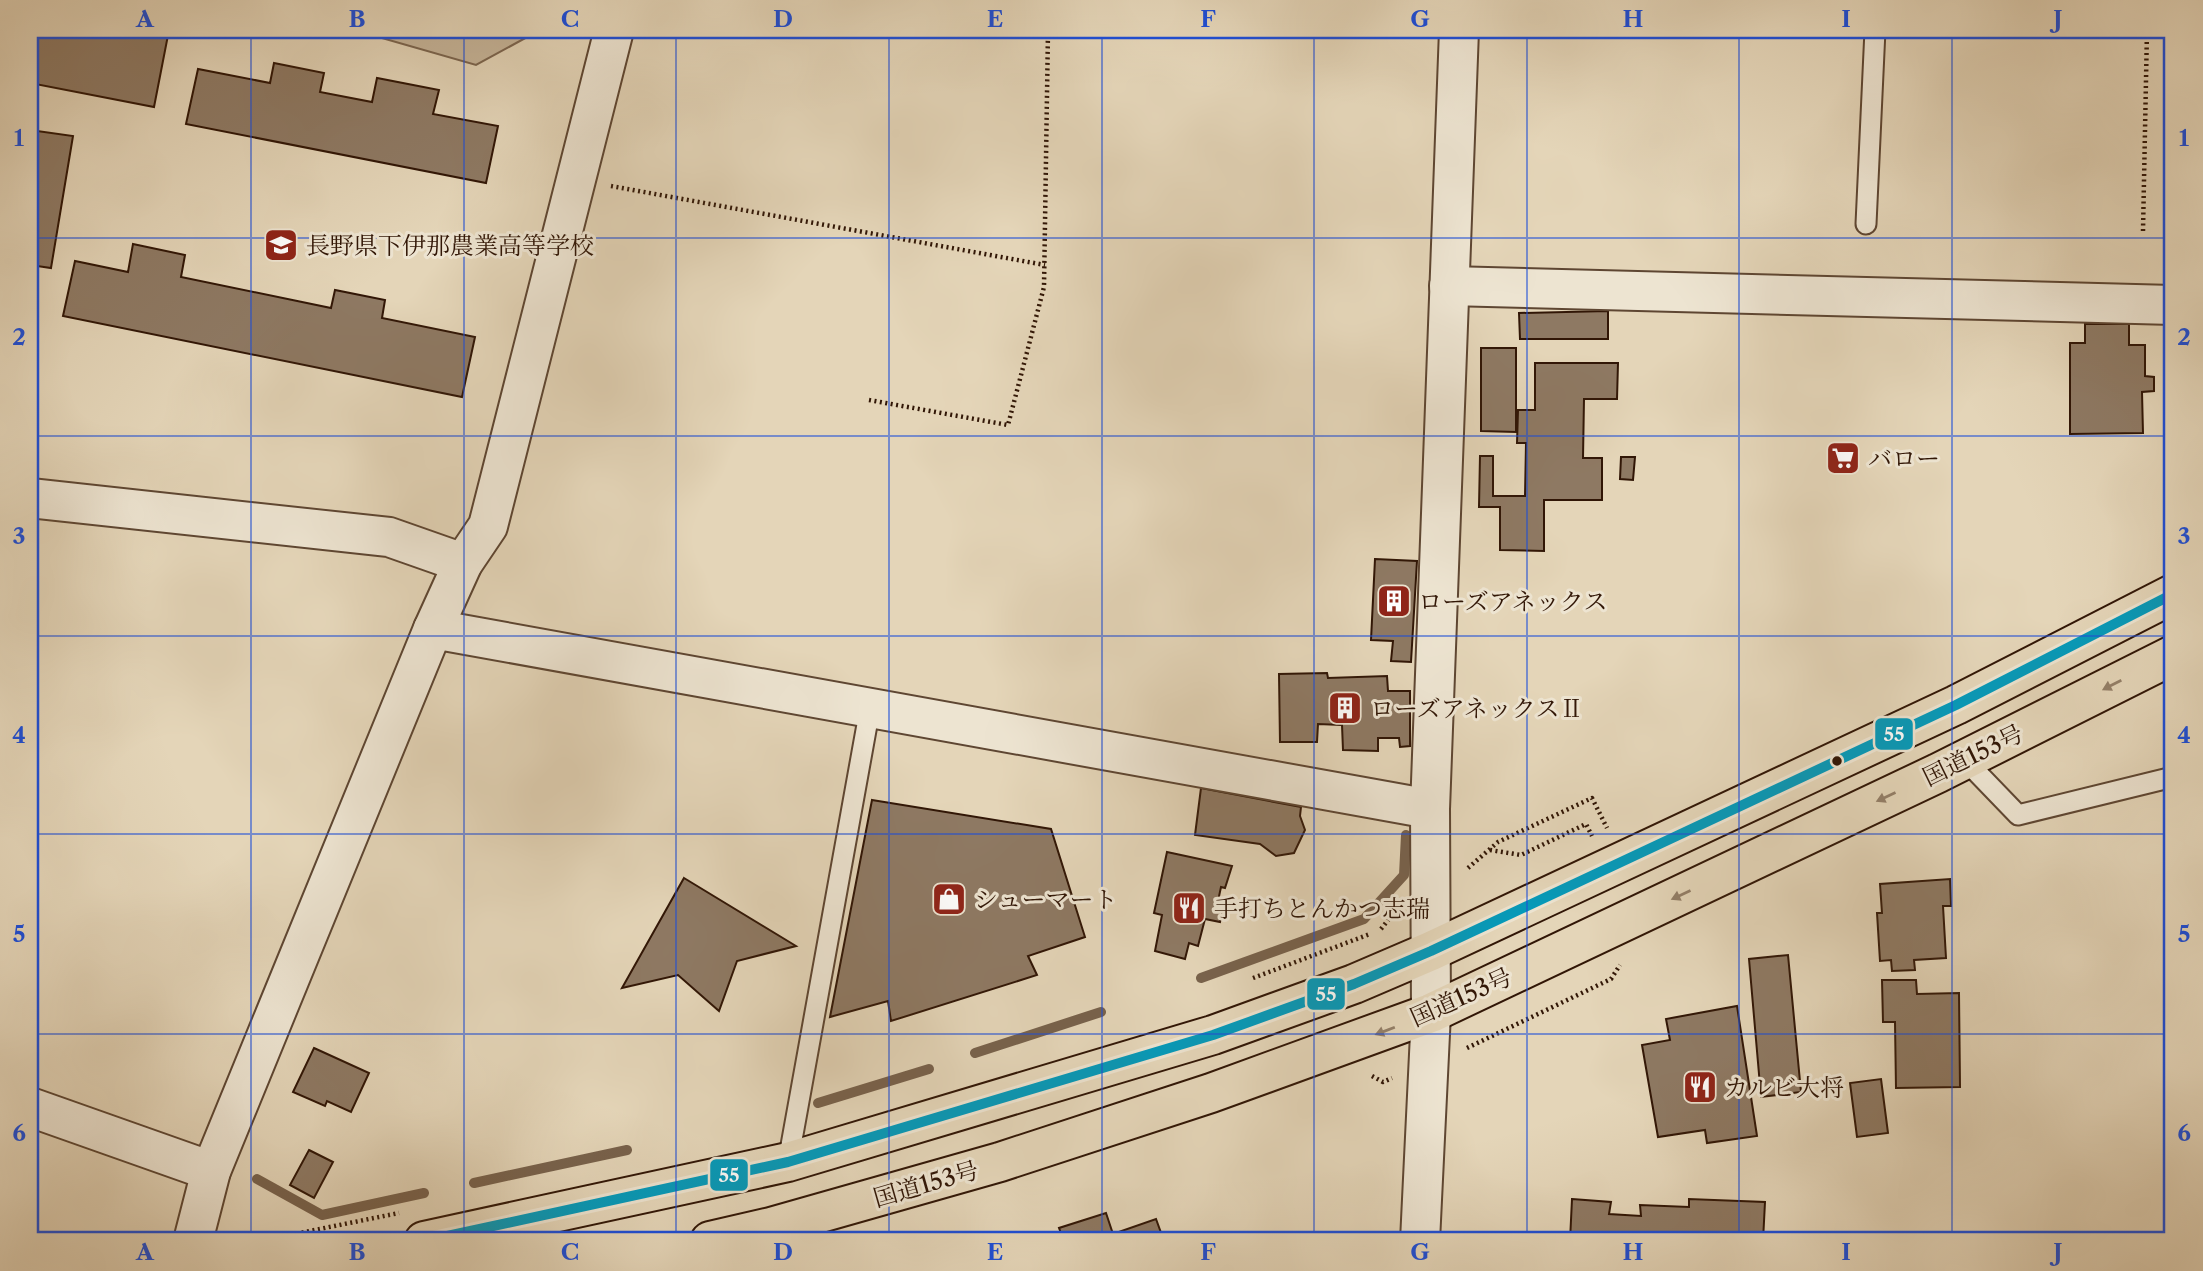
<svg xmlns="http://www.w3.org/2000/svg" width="2203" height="1271" viewBox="0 0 2203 1271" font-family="'Libre Caslon Text','Noto Serif JP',serif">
  <rect width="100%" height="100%" fill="#e4d5b8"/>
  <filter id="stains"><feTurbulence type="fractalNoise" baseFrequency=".00286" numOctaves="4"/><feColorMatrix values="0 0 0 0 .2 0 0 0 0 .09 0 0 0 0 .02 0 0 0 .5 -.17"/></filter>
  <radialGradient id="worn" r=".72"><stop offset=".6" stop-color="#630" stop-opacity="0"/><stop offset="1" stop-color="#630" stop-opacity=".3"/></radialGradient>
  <path fill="#c6b59a" stroke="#7c6650" stroke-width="2" d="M354 30H540L476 65Z"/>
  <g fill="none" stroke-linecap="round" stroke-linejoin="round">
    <g stroke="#78624c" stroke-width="10">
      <path d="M1201 978 1364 919 1404 875 1406 835"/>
      <path d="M975 1053 1101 1012"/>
      <path d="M818 1103 929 1069"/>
      <path d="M257 1179 322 1215 424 1193"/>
      <path d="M474 1183 627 1150"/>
    </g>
  </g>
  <g fill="#8e7963" stroke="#311606" stroke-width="2">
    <path d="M30 30H169L154 107 30 83Z"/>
    <path d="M274 63 324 73 320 92 372 102 377 78 439 90 433 114 498 126 486 183 186 124 198 69 270 83Z"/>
    <path d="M30 130 73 136 51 268 30 265Z"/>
    <path d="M133 244 185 255 181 277 331 308 335 290 385 300 382 318 475 337 462 397 63 316 75 261 128 272Z"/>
    <path d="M1608 311V339H1520L1519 313Z"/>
    <path d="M2085 324H2129V345H2145V376L2154 377V391L2142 392 2143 433 2070 434V343H2085Z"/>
    <path d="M1481 348H1516V432L1481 431Z"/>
    <path d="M1535 363H1618L1617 399H1584L1583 458H1602V500H1544V551L1500 550V507H1479L1480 456H1493V496H1525L1526 443H1517L1518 410H1535Z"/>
    <path d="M1621 457H1635L1633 480 1620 479Z"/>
    <path d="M1375 559 1417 561 1411 662 1391 661 1393 641 1371 640Z"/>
    <path d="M1327 673 1328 678 1387 676 1388 691H1410V746L1400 747 1399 738H1378V751L1343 750 1342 725 1318 724 1317 742H1280L1279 674Z"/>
    <path d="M1201 788 1301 807 1300 816 1305 830 1294 853 1276 856 1260 844 1195 835Z"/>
    <path d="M872 800 1051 829 1085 937 1028 956 1037 975 891 1021 888 1001 830 1017Z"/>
    <path d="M1167 852 1232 866 1225 888 1221 887 1218 901 1224 903 1220 922 1205 919 1198 946 1189 943 1185 959 1155 951 1162 915 1154 913Z"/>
    <path d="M684 878 796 946 737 961 719 1011 678 975 622 988Z"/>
    <path d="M1950 879 1951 906H1943L1946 958 1914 960 1915 970 1892 971 1891 960 1880 961 1877 913H1882L1880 884Z"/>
    <path d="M1788 955 1801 1092 1761 1097 1749 959Z"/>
    <path d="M1882 980H1916L1917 994 1959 993 1960 1087 1896 1088 1895 1022H1883Z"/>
    <path d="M1737 1006 1757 1136 1707 1143 1705 1130 1658 1137 1642 1045 1670 1040 1666 1019Z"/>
    <path d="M314 1048 369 1073 351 1112 327 1101 325 1106 293 1092Z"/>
    <path d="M1881 1079 1888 1133 1857 1137 1850 1083Z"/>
    <path d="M309 1150 333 1162 314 1198 290 1185Z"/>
    <path d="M1572 1199 1611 1202 1609 1214 1641 1216 1640 1205 1689 1207V1199L1765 1202 1763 1241H1570Z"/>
    <path d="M1106 1213 1113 1234 1156 1219 1164 1241H1064L1059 1228Z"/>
  </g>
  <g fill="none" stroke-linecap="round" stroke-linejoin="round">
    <g stroke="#5e4632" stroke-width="23">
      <g id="service">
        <path d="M1866 224 1875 30"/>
        <path d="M1964 759 2018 815 2173 777"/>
        <path d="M788 1162 870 708"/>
      </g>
    </g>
    <g stroke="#5e4632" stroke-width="42">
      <g id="minor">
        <path d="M1449 286 2173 305"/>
        <path d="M30 498 389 537 463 563"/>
        <path d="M433 629 1430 809"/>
        <path d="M30 1107 211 1171"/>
        <path d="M193 1241 211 1171 433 629 463 563 488 526 614 30"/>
        <path d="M1420 1241 1431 1013 1430 809 1459 30"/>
      </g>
    </g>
    <g stroke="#311606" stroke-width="42">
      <g id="trunk">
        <path d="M424 1241 788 1162 1213 1035 1354 984 1431 951 1956 705 2173 594"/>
        <path d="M710 1241 771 1227 1000 1162 1211 1093 1431 1013 1938 773 2173 655"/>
      </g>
    </g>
    <g stroke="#311606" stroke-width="4.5" stroke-dasharray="2 3.5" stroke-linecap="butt">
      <path d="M611 186 1045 265"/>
      <path d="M2143 231 2147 30"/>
      <path d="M869 400 1008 425 1044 287 1048 30"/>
      <path d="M1490 850 1521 855 1586 824 1592 836"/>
      <path d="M1468 868 1498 842 1592 798 1607 828"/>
      <path d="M1381 929 1393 914"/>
      <path d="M1253 978 1370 934"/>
      <path d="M1467 1048 1611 979 1620 965"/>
      <path d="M1372 1076 1383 1082 1392 1078"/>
      <path d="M242 1241 265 1240 399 1213"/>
    </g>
    <use href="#service" stroke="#ede4d1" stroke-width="19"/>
    <use href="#minor" stroke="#ede4d1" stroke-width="38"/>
    <use href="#trunk" stroke="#e4d5b8" stroke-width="38"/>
    <g stroke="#ede4d1" stroke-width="16">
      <path id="bus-1" d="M424 1241 788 1162 1213 1035 1354 984 1431 951 1956 705 2173 594"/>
    </g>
    <use href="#bus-1" stroke="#059aba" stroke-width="10"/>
  </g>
  <defs><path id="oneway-solid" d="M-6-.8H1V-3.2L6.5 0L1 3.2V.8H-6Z" transform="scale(1.75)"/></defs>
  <g fill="#937f68">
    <use href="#oneway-solid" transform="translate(2112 685) rotate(153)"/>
    <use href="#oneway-solid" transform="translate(1886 797) rotate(155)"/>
    <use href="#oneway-solid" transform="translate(1681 895) rotate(155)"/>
    <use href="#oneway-solid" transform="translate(1385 1031) rotate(159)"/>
  </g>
  <path fill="none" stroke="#1d4ed8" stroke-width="2" stroke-opacity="0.55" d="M251 30V1241M464 30V1241M676 30V1241M889 30V1241M1102 30V1241M1314 30V1241M1527 30V1241M1739 30V1241M1952 30V1241M30 238H2173M30 436H2173M30 636H2173M30 834H2173M30 1034H2173"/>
  <defs>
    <g id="school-square" transform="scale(1.75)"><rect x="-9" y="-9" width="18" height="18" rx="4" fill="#8f2418" stroke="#ede4d1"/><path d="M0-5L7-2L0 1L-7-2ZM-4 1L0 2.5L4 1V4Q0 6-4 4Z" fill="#fff"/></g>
    <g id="supermarket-square" transform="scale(1.75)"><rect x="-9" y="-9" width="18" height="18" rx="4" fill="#8f2418" stroke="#ede4d1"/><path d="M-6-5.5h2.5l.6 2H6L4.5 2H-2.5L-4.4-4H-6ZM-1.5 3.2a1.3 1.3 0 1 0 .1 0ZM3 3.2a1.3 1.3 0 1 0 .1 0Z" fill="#fff"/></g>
    <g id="building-square" transform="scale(1.75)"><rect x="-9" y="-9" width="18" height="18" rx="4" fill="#8f2418" stroke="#ede4d1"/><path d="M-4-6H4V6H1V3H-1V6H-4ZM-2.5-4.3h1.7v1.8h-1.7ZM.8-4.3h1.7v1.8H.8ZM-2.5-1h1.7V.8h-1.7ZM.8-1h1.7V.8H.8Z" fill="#fff"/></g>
    <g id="shop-square" transform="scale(1.75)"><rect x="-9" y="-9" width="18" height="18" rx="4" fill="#8f2418" stroke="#ede4d1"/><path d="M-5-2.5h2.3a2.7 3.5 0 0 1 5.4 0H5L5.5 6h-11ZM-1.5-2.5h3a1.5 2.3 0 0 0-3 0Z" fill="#fff"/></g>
    <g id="restaurant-square" transform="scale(1.75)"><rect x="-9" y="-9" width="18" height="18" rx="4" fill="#8f2418" stroke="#ede4d1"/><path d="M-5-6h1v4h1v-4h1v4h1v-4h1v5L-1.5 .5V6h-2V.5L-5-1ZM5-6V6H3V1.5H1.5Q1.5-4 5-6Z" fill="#fff"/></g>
  </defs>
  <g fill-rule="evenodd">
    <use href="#school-square" x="281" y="245"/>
    <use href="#supermarket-square" x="1843" y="458"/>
    <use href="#building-square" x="1394" y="601"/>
    <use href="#building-square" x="1345" y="708"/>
    <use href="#shop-square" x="949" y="899"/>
    <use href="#restaurant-square" x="1189" y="908"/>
    <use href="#restaurant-square" x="1700" y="1087"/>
  </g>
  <circle fill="#311606" stroke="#ede4d1" stroke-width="2.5" cx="1837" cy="761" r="6"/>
  <g text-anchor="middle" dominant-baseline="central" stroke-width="6" stroke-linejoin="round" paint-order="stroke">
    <g font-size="24" fill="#311606" stroke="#ede4d1" text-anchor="start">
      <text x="306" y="245">長野県下伊那農業高等学校</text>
      <text x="1868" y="458">バロー</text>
      <text x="1418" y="601">ローズアネックス</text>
      <text x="1370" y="708">ローズアネックスⅡ</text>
      <text x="974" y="899">シューマート</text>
      <text x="1214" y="908">手打ちとんかつ志瑞</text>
      <text x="1724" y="1087">カルビ大将</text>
    </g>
    <g font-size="24" fill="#311606" stroke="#ede4d1">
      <text transform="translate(1973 755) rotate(-26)">国道153号</text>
      <text transform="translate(1461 997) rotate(-24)">国道153号</text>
      <text transform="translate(926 1184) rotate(-16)">国道153号</text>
    </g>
  </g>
  <g stroke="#ede4d1" stroke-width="2.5">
    <rect x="1874" y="717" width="40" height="34" rx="7" fill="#059aba"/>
    <rect x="1306" y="977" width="40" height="34" rx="7" fill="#059aba"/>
    <rect x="709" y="1158" width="40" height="34" rx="7" fill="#059aba"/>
  </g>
  <g font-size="19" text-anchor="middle" font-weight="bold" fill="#fff">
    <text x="1894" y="741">55</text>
    <text x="1326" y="1001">55</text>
    <text x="729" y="1182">55</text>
  </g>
  <rect width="2203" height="1271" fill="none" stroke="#e4d5b8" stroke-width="77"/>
  <rect x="38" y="38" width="2126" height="1194" fill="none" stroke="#1d4ed8" stroke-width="2.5"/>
  <g font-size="23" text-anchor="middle" font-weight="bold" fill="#1d4ed8">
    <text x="145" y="27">A</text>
    <text x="357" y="27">B</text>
    <text x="570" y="27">C</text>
    <text x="783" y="27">D</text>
    <text x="995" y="27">E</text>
    <text x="1208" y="27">F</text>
    <text x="1420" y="27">G</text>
    <text x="1633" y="27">H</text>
    <text x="1846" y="27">I</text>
    <text x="2058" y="27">J</text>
    <text x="19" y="146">1</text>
    <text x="2184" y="146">1</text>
    <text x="19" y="345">2</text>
    <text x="2184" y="345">2</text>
    <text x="19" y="544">3</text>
    <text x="2184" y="544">3</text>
    <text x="19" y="743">4</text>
    <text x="2184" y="743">4</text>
    <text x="19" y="942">5</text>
    <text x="2184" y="942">5</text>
    <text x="19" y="1141">6</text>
    <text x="2184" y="1141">6</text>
    <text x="145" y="1260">A</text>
    <text x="357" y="1260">B</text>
    <text x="570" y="1260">C</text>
    <text x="783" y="1260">D</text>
    <text x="995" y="1260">E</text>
    <text x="1208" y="1260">F</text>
    <text x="1420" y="1260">G</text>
    <text x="1633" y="1260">H</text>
    <text x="1846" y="1260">I</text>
    <text x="2058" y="1260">J</text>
  </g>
  <rect width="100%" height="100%" filter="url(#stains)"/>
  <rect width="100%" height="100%" fill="url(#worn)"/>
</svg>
